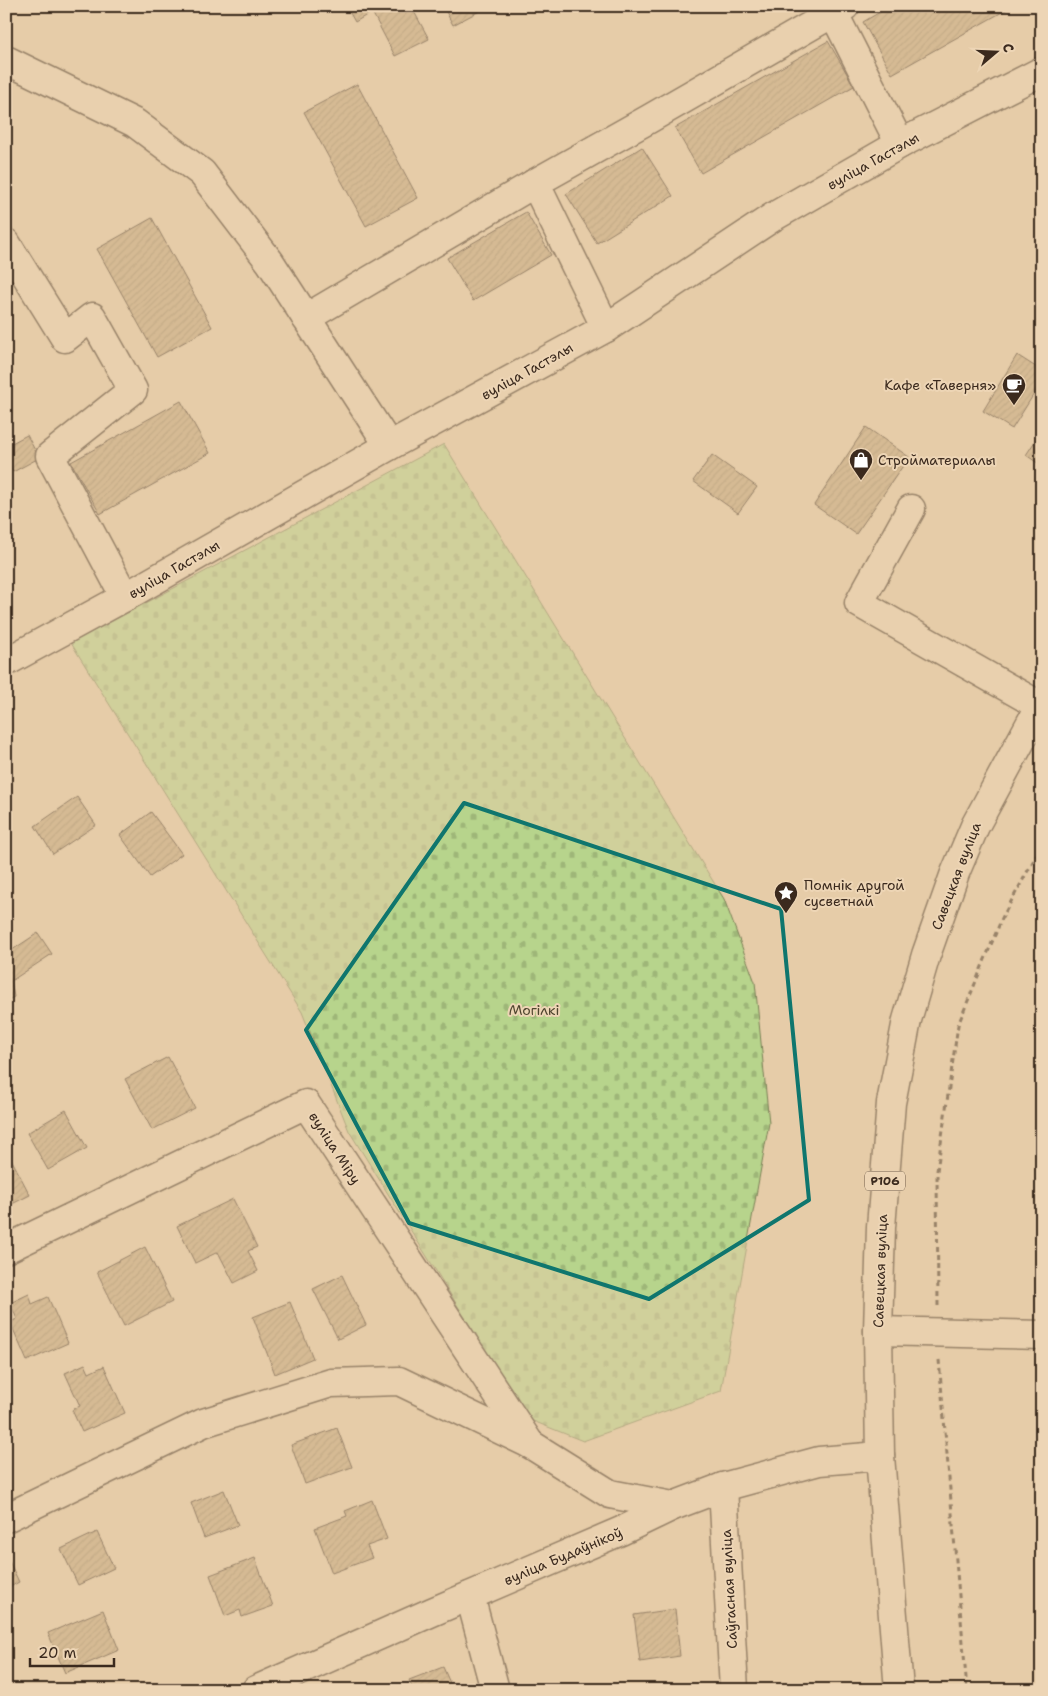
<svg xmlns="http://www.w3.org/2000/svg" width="1048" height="1696" viewBox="0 0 1048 1696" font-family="'Shantell Sans',sans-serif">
  <defs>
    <pattern id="cemetery-stones" width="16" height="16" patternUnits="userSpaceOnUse" patternTransform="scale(1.25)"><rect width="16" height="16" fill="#b7d48c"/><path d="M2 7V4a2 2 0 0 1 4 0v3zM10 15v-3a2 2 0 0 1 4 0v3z" fill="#9eb678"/></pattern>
    <pattern id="building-hatch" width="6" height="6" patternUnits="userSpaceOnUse" patternTransform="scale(1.25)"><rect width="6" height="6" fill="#c2a57b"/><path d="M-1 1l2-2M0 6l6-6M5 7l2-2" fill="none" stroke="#9f8764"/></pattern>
  </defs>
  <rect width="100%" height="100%" fill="#e6cca8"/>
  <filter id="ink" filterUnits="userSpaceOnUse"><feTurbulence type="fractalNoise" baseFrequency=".02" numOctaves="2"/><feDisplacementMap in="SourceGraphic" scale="10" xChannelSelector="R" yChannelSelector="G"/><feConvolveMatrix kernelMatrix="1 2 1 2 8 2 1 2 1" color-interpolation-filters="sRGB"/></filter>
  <g filter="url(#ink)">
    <path fill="url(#cemetery-stones)" stroke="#797f55" d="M444 444 724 899 755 982 769 1123 721 1391 583 1441 528 1419 349 1131 302 1012 71 643Z"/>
    <g fill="url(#building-hatch)" stroke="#3b2a1e">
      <path d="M346 6H411L429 39 395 56 372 12 355 22Z"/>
      <path d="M443 6H489L453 25Z"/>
      <path d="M890 6H1013L892 74 863 22Z"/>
      <path d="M828 41 854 86 701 173 675 128Z"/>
      <path d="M357 84 418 198 366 226 304 112Z"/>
      <path d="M642 147 673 196 597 243 566 194Z"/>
      <path d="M526 212 551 255 473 301 447 258Z"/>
      <path d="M152 218 212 327 157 357 97 249Z"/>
      <path d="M1017 355 1042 371V381L1012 429 983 411Z"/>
      <path d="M181 401 210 453 100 514 71 462Z"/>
      <path d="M866 427 909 457 856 534 814 505Z"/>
      <path d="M27 435 39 458 13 472 6 460V446Z"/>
      <path d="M1039 435 1042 437V466L1026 455Z"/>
      <path d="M712 455 757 487 738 513 693 481Z"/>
      <path d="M77 797 96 825 53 854 35 826Z"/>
      <path d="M151 812 182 854 150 877 120 835Z"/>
      <path d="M38 933 52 954 11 981 14 997 6 1001V954Z"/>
      <path d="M168 1057 195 1108 152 1130 125 1079Z"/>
      <path d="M66 1110 87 1148 48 1170 27 1133Z"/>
      <path d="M6 1149 30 1195 6 1207Z"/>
      <path d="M233 1199 257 1247 248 1251 258 1271 234 1283 218 1252 195 1263 177 1226Z"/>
      <path d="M145 1247 172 1302 124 1326 97 1272Z"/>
      <path d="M342 1275 366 1325 338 1339 313 1289Z"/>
      <path d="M29 1294 32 1304 48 1297 68 1343 27 1361 10 1322 17 1319 10 1303Z"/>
      <path d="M290 1302 313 1358 275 1374 253 1317Z"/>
      <path d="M85 1364 89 1373 104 1366 125 1413 82 1432 72 1410 80 1406 65 1373Z"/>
      <path d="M337 1428 352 1467 305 1484 291 1445Z"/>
      <path d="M224 1490 238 1525 204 1538 191 1503Z"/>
      <path d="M372 1500 387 1539 367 1546 372 1558 332 1573 315 1528 347 1516 345 1511Z"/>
      <path d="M97 1532 114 1568 78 1585 61 1549Z"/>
      <path d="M255 1558 273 1606 242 1617 240 1610 225 1616 210 1575Z"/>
      <path d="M9 1561 19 1582 6 1589V1563Z"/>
      <path d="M675 1609 680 1656 640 1662 634 1615Z"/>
      <path d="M103 1610 119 1650 65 1673 48 1633Z"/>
      <path d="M443 1667 453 1690H413L409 1680Z"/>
    </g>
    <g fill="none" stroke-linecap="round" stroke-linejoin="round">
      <g stroke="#3b2a1e" stroke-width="31">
        <g id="minor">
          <path d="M833 12 900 144"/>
          <path d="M6 60 135 123 202 173 270 262 389 446"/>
          <path d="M535 183 606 328"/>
          <path d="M6 243 65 338 92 317 133 390 50 456 125 597"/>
          <path d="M306 318 535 183 649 119 845 6"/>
          <path d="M911 509 859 603 1042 707"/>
          <path d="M6 662 125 597 389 446 606 328 773 217 900 144 1042 71"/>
          <path d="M6 1249 306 1104 530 1444"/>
          <path d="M878 1331 1042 1335"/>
          <path d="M723 1487 734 1690"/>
          <path d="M6 1518 203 1423 331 1383 399 1381 530 1444 610 1494 673 1506"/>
          <path d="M470 1596 495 1690"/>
          <path d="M256 1690 432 1612 621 1531 673 1506 723 1487 819 1461 880 1456"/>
        </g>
      </g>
      <g stroke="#3b2a1e" stroke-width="31">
        <path id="major" d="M899 1690 880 1456 878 1331 881 1227 891 1103 907 1020 926 955 955 873 975 826 1042 702"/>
      </g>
      <g stroke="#3b2a1e" stroke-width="3" stroke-dasharray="5 4" stroke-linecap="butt">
        <path d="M938 1306 937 1171 958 1025 1002 918 1042 845"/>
        <path d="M939 1360 967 1690"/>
      </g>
      <use href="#minor" stroke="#edd5b5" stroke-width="28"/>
      <use href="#major" stroke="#edd5b5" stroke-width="28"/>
    </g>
  </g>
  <path d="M0 0H1048V1696H0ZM464 803 781 909 809 1200 649 1299 409 1223 306 1030Z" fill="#e6cca8" fill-opacity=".55" fill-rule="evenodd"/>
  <path fill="none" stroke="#0f766e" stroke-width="4" stroke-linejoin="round" d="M464 803 781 909 809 1200 649 1299 409 1223 306 1030Z"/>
  <defs>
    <g id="cafe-pin" transform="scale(1.25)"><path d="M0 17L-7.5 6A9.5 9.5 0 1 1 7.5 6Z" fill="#3b2a1e" stroke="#edd5b5"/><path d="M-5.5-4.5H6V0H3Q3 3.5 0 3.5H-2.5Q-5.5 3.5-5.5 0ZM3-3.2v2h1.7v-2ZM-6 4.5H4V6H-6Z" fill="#fff"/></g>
    <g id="shop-pin" transform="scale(1.25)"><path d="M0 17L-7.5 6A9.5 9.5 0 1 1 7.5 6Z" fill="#3b2a1e" stroke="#edd5b5"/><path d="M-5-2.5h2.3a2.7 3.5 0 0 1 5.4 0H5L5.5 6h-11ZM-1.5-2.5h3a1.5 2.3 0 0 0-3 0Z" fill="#fff"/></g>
    <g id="sight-pin" transform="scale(1.25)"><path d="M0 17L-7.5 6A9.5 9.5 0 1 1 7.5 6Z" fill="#3b2a1e" stroke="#edd5b5"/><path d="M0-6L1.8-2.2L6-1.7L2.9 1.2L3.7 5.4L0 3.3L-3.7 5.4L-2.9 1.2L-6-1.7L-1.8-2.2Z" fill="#fff"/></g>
  </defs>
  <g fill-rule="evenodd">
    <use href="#cafe-pin" x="1014" y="385"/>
    <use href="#shop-pin" x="861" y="460"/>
    <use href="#sight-pin" x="786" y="893"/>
  </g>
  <g text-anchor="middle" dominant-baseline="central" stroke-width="4" stroke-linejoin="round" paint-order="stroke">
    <rect fill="#edd5b5" stroke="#705d4b" stroke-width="1" x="865" y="1171.5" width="40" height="19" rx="4"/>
    <g font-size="12" font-weight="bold" fill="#3b2a1e">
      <text x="885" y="1181">Р106</text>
    </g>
    <g font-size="14" fill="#3b2a1e" stroke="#edd5b5">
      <text transform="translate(873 161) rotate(-29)">вуліца Гастэлы</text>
      <text transform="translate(527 371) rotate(-29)">вуліца Гастэлы</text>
      <text transform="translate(174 569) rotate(-30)">вуліца Гастэлы</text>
      <text transform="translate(956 876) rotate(-69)">Савецкая вуліца</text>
      <text transform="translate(335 1148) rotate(57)">вуліца Міру</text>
      <text transform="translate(880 1271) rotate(-88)">Савецкая вуліца</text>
      <text transform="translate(563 1556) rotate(-23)">вуліца Будаўнікоў</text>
      <text transform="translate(729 1589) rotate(-93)">Саўгасная вуліца</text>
    </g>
    <g font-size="14" fill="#3b2a1e" stroke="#edd5b5" text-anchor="start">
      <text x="996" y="385" text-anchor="end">Кафе «Таверня»</text>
      <text x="878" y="460">Стройматериалы</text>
      <text x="804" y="885">Помнік другой<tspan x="804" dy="16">сусветнай</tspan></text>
    </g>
    <g font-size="14" fill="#4e442e" stroke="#edd5b5">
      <text x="534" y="1010">Могілкі</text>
    </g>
  </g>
  <rect width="1048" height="1696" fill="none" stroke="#edd5b5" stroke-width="25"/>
  <rect x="12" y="12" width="1023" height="1671" fill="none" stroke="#3b2a1e" stroke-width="2" filter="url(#ink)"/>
  <g transform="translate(996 52) rotate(71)" stroke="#edd5b5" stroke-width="4" paint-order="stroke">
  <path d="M0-4L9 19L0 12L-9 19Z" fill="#3b2a1e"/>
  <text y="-8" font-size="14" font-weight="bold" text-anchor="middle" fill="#3b2a1e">С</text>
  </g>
  <path d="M30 1658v8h84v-8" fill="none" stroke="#3b2a1e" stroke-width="2.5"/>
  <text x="38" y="1658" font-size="15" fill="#3b2a1e" stroke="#edd5b5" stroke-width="4" paint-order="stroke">20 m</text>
</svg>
